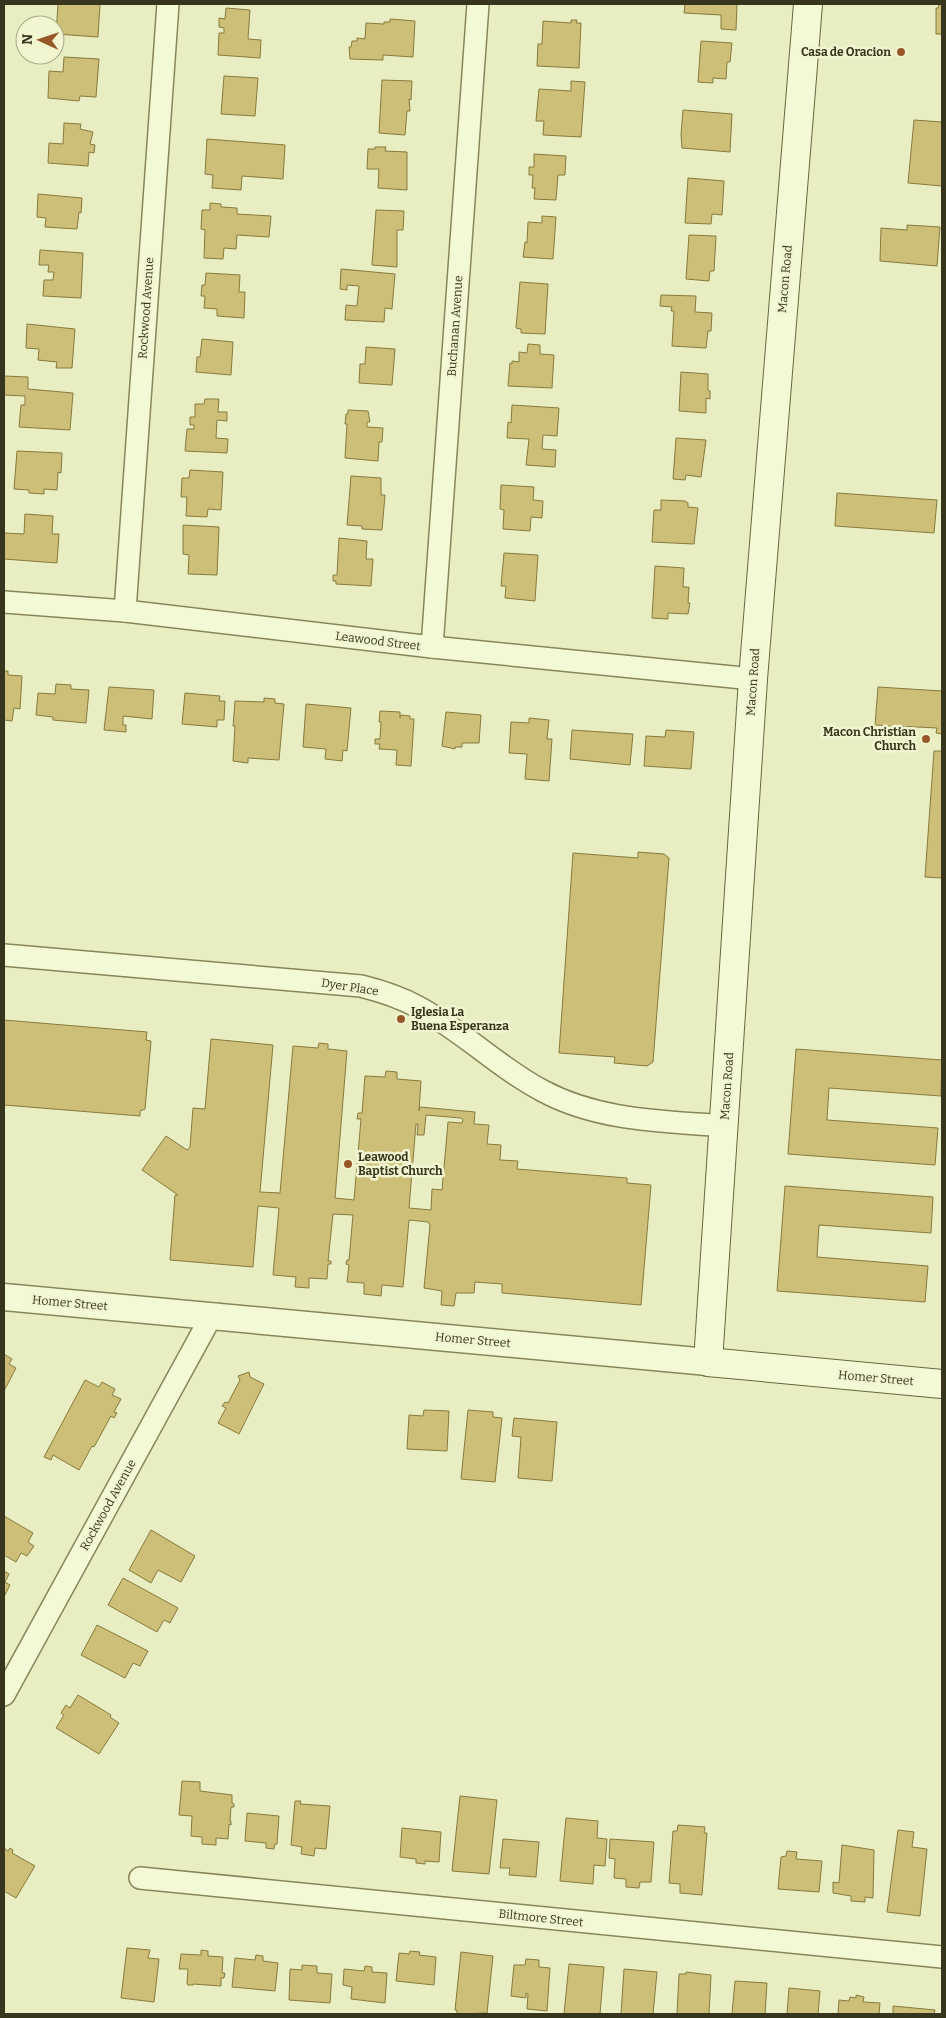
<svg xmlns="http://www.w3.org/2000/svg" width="946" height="2018" viewBox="0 0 946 2018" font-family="Bitter,serif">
  <rect width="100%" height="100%" fill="#e8eec1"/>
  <g fill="#cdbf77" stroke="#877a3e" fill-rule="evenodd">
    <path d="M58 4H100L98 37 56 34Z"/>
    <path d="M685 4H737L736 30 721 29V15L684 13Z"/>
    <path d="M939 4H942V34H936V8H938Z"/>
    <path d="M226 8 250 10 248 39 261 40 260 58 218 55 219 33H224V28L219 27V18L225 19Z"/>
    <path d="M390 19 415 21 413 57 383 55V60L350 59 349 47H351L352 41H357V38L365 39 366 23 384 24V22H390Z"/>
    <path d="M571 20H577L576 23H581L579 68 537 66 538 44H542L543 21 571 23Z"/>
    <path d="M701 41 732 43 730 62H727L726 79 713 78V83L698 82Z"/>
    <path d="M64 57 99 59 96 97 80 96 79 101 48 98 49 71 63 72Z"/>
    <path d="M224 76 258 78 255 116 221 114Z"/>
    <path d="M382 80 412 81 411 100 409 99 410 111H407L405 135 379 133Z"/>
    <path d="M571 81 585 82 581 137 543 135 544 121H536L539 89 571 91Z"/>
    <path d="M683 110 732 114 730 152 682 148 681 135Z"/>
    <path d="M914 120 942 122V186L908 183Z"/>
    <path d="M64 123 81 124 80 129 93 132 90 144 95 145 94 153 89 152 88 166 48 163 49 143 63 144Z"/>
    <path d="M207 139 285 145 283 179 242 176 241 190 212 188 213 175 205 174Z"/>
    <path d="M375 147H386L385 151 407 152V190L378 188 379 169H367L368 149H375Z"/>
    <path d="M534 154 566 156 565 175H558L556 200 534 199 535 188H532L533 175H529V167H534Z"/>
    <path d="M688 178 724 181 722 215 712 214 711 224 685 223Z"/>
    <path d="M38 194 82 198 81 213 79 212 77 229 45 227 46 218 37 217Z"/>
    <path d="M210 203 221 204V207L237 208V214L271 216 269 237 237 235 236 249 224 248 223 259 204 258 205 230 201 229 202 210H210Z"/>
    <path d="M376 210 404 211 403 230H397V267L372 265Z"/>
    <path d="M542 216 556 217 553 259 523 257 525 242 527 243 528 222 542 223Z"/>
    <path d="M907 225 940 227 937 266 880 261 881 228 907 230Z"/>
    <path d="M689 235 716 236 714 271H710L709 281 686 279Z"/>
    <path d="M40 250 83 253 81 298 43 296 44 280H53L54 272H48L49 265H39Z"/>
    <path d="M341 269 395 274 392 309 385 308 384 322 345 320 346 305 357 306 359 286 347 285V290L340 289Z"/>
    <path d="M206 273 240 275 239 292H245L244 318 217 316V309L204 308 205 296H201L202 285H205Z"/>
    <path d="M520 282 548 284 545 334 521 333V329L516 328Z"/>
    <path d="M661 295 696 296 695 312 712 313 711 331H708L706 348 672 346 674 311H671L672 307 660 306Z"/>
    <path d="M27 324 75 329 72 368H56L57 362 38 360 39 349 26 348Z"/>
    <path d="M202 339 233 342 231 375 196 372 197 357H200Z"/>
    <path d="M528 344 540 345V354L554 355 552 388 508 386 510 363 512 364V361L519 362V352L527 353Z"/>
    <path d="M366 347 395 349 392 385 359 383 360 364H365Z"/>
    <path d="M681 372 708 374V390L710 391V399L706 398V413L679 411Z"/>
    <path d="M4 376 28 377V389L73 393 70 430 19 427 21 405H25V396L4 395Z"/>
    <path d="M205 399H219L218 412H227V421L217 420 216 438 228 439 227 453 185 451 187 429H194V425H190V417H195V404H204Z"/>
    <path d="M512 405 559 408 557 436 543 435 542 449 556 450 555 467 526 465 529 439 507 438 508 422 511 423Z"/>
    <path d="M348 410 368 411 370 422H367V427L383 428 382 442H379L378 461 345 458 347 424H345L346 414H348Z"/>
    <path d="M676 438 706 440 701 477 686 475 685 480 673 479Z"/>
    <path d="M17 451 62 453 61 473 58 472 57 490 44 489V494L29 493V490L14 489Z"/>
    <path d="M190 470 223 472 221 510 208 509 207 517 186 516 187 497H181L182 478H189Z"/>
    <path d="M351 476 381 478V495H385L382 530 362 529V526L347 525Z"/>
    <path d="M501 485 534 487 533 500 543 501 542 518 531 517 530 531 503 529 504 510 500 509Z"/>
    <path d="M837 493 937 500 934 533 835 526Z"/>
    <path d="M661 500 685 501 688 503V507L698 508 694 544 652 542 654 510H661Z"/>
    <path d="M25 514 53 516 52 534H59L57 563 4 559V533L24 534Z"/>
    <path d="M183 525 219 527 217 575 188 574 189 555 183 554Z"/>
    <path d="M339 538 367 541 366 559H373L371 586 336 584V581H333V575H337Z"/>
    <path d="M504 553 538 555 535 601 505 598 506 586H501Z"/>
    <path d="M655 566 684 568 683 587H689L688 603H690L688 614 668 613V619L652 618Z"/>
    <path d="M4 671H8V675L22 676 20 709 14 708 12 721 4 720Z"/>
    <path d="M56 684 71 685V689L89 690 86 723 53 720V717L36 715 38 693 55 694Z"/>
    <path d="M109 687 154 690 152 719 123 716V725H126V732L104 730Z"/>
    <path d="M878 687 942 691V734L936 733 937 728 896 726V729L890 728V726L875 725Z"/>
    <path d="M185 693 220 696 219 701H225L224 720H217V727L182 724Z"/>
    <path d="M264 698 275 699V703L284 704 279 760 248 758V763L233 761 235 726H233L235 701 264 702Z"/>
    <path d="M306 704 351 708 347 751 343 750 342 761 325 759 326 749 303 747Z"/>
    <path d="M380 711 400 712V718L401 715 410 716V719H414L411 766 396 765 397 750 379 749 380 744H375V739H380L381 722H379Z"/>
    <path d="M446 712 481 715 479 743H462V747H455V749L442 746Z"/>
    <path d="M529 718 549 720 547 739H552L549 781 525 779 527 754 509 753 511 722 529 723Z"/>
    <path d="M572 730 633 734 630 765 570 759Z"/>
    <path d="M666 730 694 732 691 769 644 766 646 736 665 737Z"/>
    <path d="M934 751H942V878L925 877Z"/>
    <path d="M638 852 664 854 669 858 653 1062 647 1066 614 1063 615 1057 559 1053 573 853 638 858Z"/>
    <path d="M4 1020 147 1032 146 1040 151 1041 145 1109 140 1111V1116L4 1105Z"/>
    <path d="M211 1039 273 1045 260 1192 280 1193 293 1046 318 1048 319 1043 328 1044V1049L347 1051 335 1198 354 1200 361 1119H357L358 1113H362L365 1076 385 1077 386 1071 397 1072V1079L421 1081 419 1111 420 1107 475 1112 474 1124 489 1125 487 1144 501 1145 500 1160 518 1161 517 1169 627 1178V1183L651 1185 641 1305 502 1293V1284L475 1282 474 1293H456L454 1306 441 1305 442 1291 424 1288 430 1225 428 1222 409 1220 403 1287 382 1285 381 1296 364 1294V1283L347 1282 349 1265 346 1264 347 1260H349L353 1215 333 1214 328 1261H331V1264H328L327 1279 309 1278V1288L295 1287 296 1277 273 1275 279 1208 258 1206 253 1267 170 1260 175 1195H178L142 1170 166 1136 187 1150 190 1147 193 1108 205 1109ZM426 1115 461 1118 463 1120 462 1123 448 1122 442 1190 432 1189 431 1210 409 1208 416 1124H418L417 1135H424Z"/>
    <path d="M796 1049 942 1060 941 1096 829 1088 827 1120 938 1128 935 1165 788 1154Z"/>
    <path d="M785 1186 933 1197 931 1233 819 1225 817 1257 928 1266 925 1302 777 1291Z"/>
    <path d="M4 1354 12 1359 9 1364 16 1368 4 1391Z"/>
    <path d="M249 1372 250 1377 264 1384 239 1434 218 1423 226 1408 222 1406 225 1402 228 1403 240 1380 238 1376Z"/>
    <path d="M85 1380 99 1387 102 1382 115 1389 112 1395 121 1399 114 1412 117 1413 114 1418 111 1416 94 1447 92 1446 79 1470 53 1455 51 1460 44 1457Z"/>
    <path d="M424 1410 449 1411 447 1451 407 1449 409 1415 423 1416Z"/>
    <path d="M468 1410 493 1412V1417L502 1418 495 1482 461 1479Z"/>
    <path d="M514 1418 557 1422 552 1481 518 1478 521 1437 512 1436Z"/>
    <path d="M4 1516 33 1533 28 1542 34 1546 27 1556 21 1553 16 1562 4 1555Z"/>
    <path d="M151 1530 195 1556 181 1582 158 1570 151 1583 129 1570Z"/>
    <path d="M4 1571 9 1574 5 1582 10 1585 4 1597Z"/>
    <path d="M123 1578 178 1608 170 1623 164 1620 157 1632 108 1605Z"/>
    <path d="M97 1625 148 1651 140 1666 133 1663 125 1678 81 1655Z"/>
    <path d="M78 1695 111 1715 110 1717 119 1723 99 1754 56 1728 64 1715 61 1713 66 1705 70 1708Z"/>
    <path d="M182 1781 200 1782V1791L232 1795V1803L234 1804V1807H231L230 1821H231V1825L229 1824 228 1839 216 1838V1845L202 1844V1837L191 1836 192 1816 179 1815Z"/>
    <path d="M460 1796 497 1800 489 1874 452 1871Z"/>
    <path d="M295 1801H301L300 1804 330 1806 326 1849 315 1848 314 1856 301 1854 302 1847 291 1845Z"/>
    <path d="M247 1813 279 1816 277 1844H275L274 1849 266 1848V1843L245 1841Z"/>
    <path d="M566 1818 598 1821 597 1838 607 1839 605 1866 594 1865 593 1884 560 1881Z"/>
    <path d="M678 1825 705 1827 704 1833H707L702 1895 680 1893V1884L669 1883 673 1831H677Z"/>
    <path d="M402 1828 441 1832 439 1862 425 1861V1864L416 1863V1859L400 1857Z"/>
    <path d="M898 1830 914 1832 912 1847 927 1849 920 1916 887 1912Z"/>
    <path d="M503 1839 539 1842 536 1877 509 1875 510 1868H500Z"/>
    <path d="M610 1839 654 1842 651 1882H640L639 1888 626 1887V1879L614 1878 615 1859 609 1858Z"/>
    <path d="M842 1845 874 1850 873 1898 865 1897V1902L851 1901V1896L833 1893V1882L839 1883Z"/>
    <path d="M4 1848 8 1851 10 1848 13 1850 12 1853 35 1866 16 1898 4 1891Z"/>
    <path d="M787 1851 797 1852 796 1859 822 1861 819 1892 778 1889 781 1857 786 1856Z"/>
    <path d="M127 1948 150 1950 148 1958 159 1959 154 2002 121 1998Z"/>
    <path d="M201 1950 208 1951V1956L223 1957 222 1973H225L224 1978H221V1986L193 1984V1985H188L187 1983 188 1969H179L181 1954 201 1955Z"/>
    <path d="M410 1951 420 1952 419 1955 436 1957 434 1985 396 1981 399 1953 409 1954Z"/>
    <path d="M461 1952 493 1956 487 2013 457 2014V2010H455Z"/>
    <path d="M256 1955 263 1956V1961L278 1963 275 1991 232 1987 235 1958 255 1960Z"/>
    <path d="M526 1959 539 1960V1967L550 1968 547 2011 527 2009 528 1994 526 1993V1998L511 1996 514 1965H525Z"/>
    <path d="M569 1964 604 1967 600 2014H564Z"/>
    <path d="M302 1965 317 1966V1973L332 1974 330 2003 289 2000 290 1969 302 1970Z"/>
    <path d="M365 1966 372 1967V1972L387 1973 385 2003 351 1999 352 1987 343 1985 344 1969 364 1971Z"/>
    <path d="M624 1969 657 1972 653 2014H621Z"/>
    <path d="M686 1972 711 1975 709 2014H677L679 1974H686Z"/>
    <path d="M735 1981 767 1983 765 2014H732Z"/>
    <path d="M789 1988 820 1991 818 2014H787Z"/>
    <path d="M856 1995 864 1997 863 2002 880 2003 879 2014H838L839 2000 849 2001 850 1997 856 1998Z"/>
    <path d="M893 2006 935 2010 934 2014H893Z"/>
  </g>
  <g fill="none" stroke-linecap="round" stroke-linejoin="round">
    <g stroke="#888659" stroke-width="24">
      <g id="minor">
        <path d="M4 602 125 611 432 647 753 679"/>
        <path d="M125 611 168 4"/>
        <path d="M432 647 478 4"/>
        <path d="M4 955 361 986C381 991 400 997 418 1007 463 1031 499 1068 543 1091 599 1121 663 1121 724 1126"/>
        <path d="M4 1695 212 1315"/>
        <path d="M140 1878 942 1957"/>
      </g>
    </g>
    <g stroke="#888659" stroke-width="29">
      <path id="tertiary" d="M4 1297 708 1362"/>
    </g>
    <g stroke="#6a663c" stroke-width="30">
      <path id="secondary" d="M808 4 753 679 708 1362 942 1384"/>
    </g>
    <use href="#minor" stroke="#f4f9d5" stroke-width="21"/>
    <use href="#tertiary" stroke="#f4f9d5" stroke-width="26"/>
    <use href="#secondary" stroke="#f4f9d5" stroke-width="28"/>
  </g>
  <g fill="#975728" stroke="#f1f6d1" stroke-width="2">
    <circle cx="901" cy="52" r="5"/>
    <circle cx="926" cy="739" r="5"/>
    <circle cx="401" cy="1019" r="5"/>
    <circle cx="348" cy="1164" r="5"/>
  </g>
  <g text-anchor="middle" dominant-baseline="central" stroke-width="5" stroke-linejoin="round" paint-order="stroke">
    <g font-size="12" font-weight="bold" fill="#37351d" stroke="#f1f6d1" text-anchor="end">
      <text x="891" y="52">Casa de Oracion</text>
      <text x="916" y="732">Macon Christian<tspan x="916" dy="14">Church</tspan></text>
      <text x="411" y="1012" text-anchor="start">Iglesia La<tspan x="411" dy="14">Buena Esperanza</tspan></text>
      <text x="358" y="1157" text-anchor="start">Leawood<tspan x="358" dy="14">Baptist Church</tspan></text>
    </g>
    <g font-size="12" fill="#37351d" stroke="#f1f6d1">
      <text transform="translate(785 279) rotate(-85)">Macon Road</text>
      <text transform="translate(146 308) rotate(-86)">Rockwood Avenue</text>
      <text transform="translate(455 326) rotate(-86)">Buchanan Avenue</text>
      <text transform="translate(378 641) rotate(7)">Leawood Street</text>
      <text transform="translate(753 682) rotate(-86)">Macon Road</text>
      <text transform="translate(350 987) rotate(9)">Dyer Place</text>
      <text transform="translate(727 1086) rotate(-86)">Macon Road</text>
      <text transform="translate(70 1303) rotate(5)">Homer Street</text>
      <text transform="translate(473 1340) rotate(5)">Homer Street</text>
      <text transform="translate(876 1378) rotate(5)">Homer Street</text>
      <text transform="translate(108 1505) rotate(-61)">Rockwood Avenue</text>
      <text transform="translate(541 1918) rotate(6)">Biltmore Street</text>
    </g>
  </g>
  <rect width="946" height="2018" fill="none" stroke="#37351d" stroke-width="10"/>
  <g transform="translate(40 40) rotate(273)"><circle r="24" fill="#f1f6d1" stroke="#a7a989"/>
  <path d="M0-4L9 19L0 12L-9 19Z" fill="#975728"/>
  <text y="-8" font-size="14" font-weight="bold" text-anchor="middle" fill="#37351d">N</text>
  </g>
</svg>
